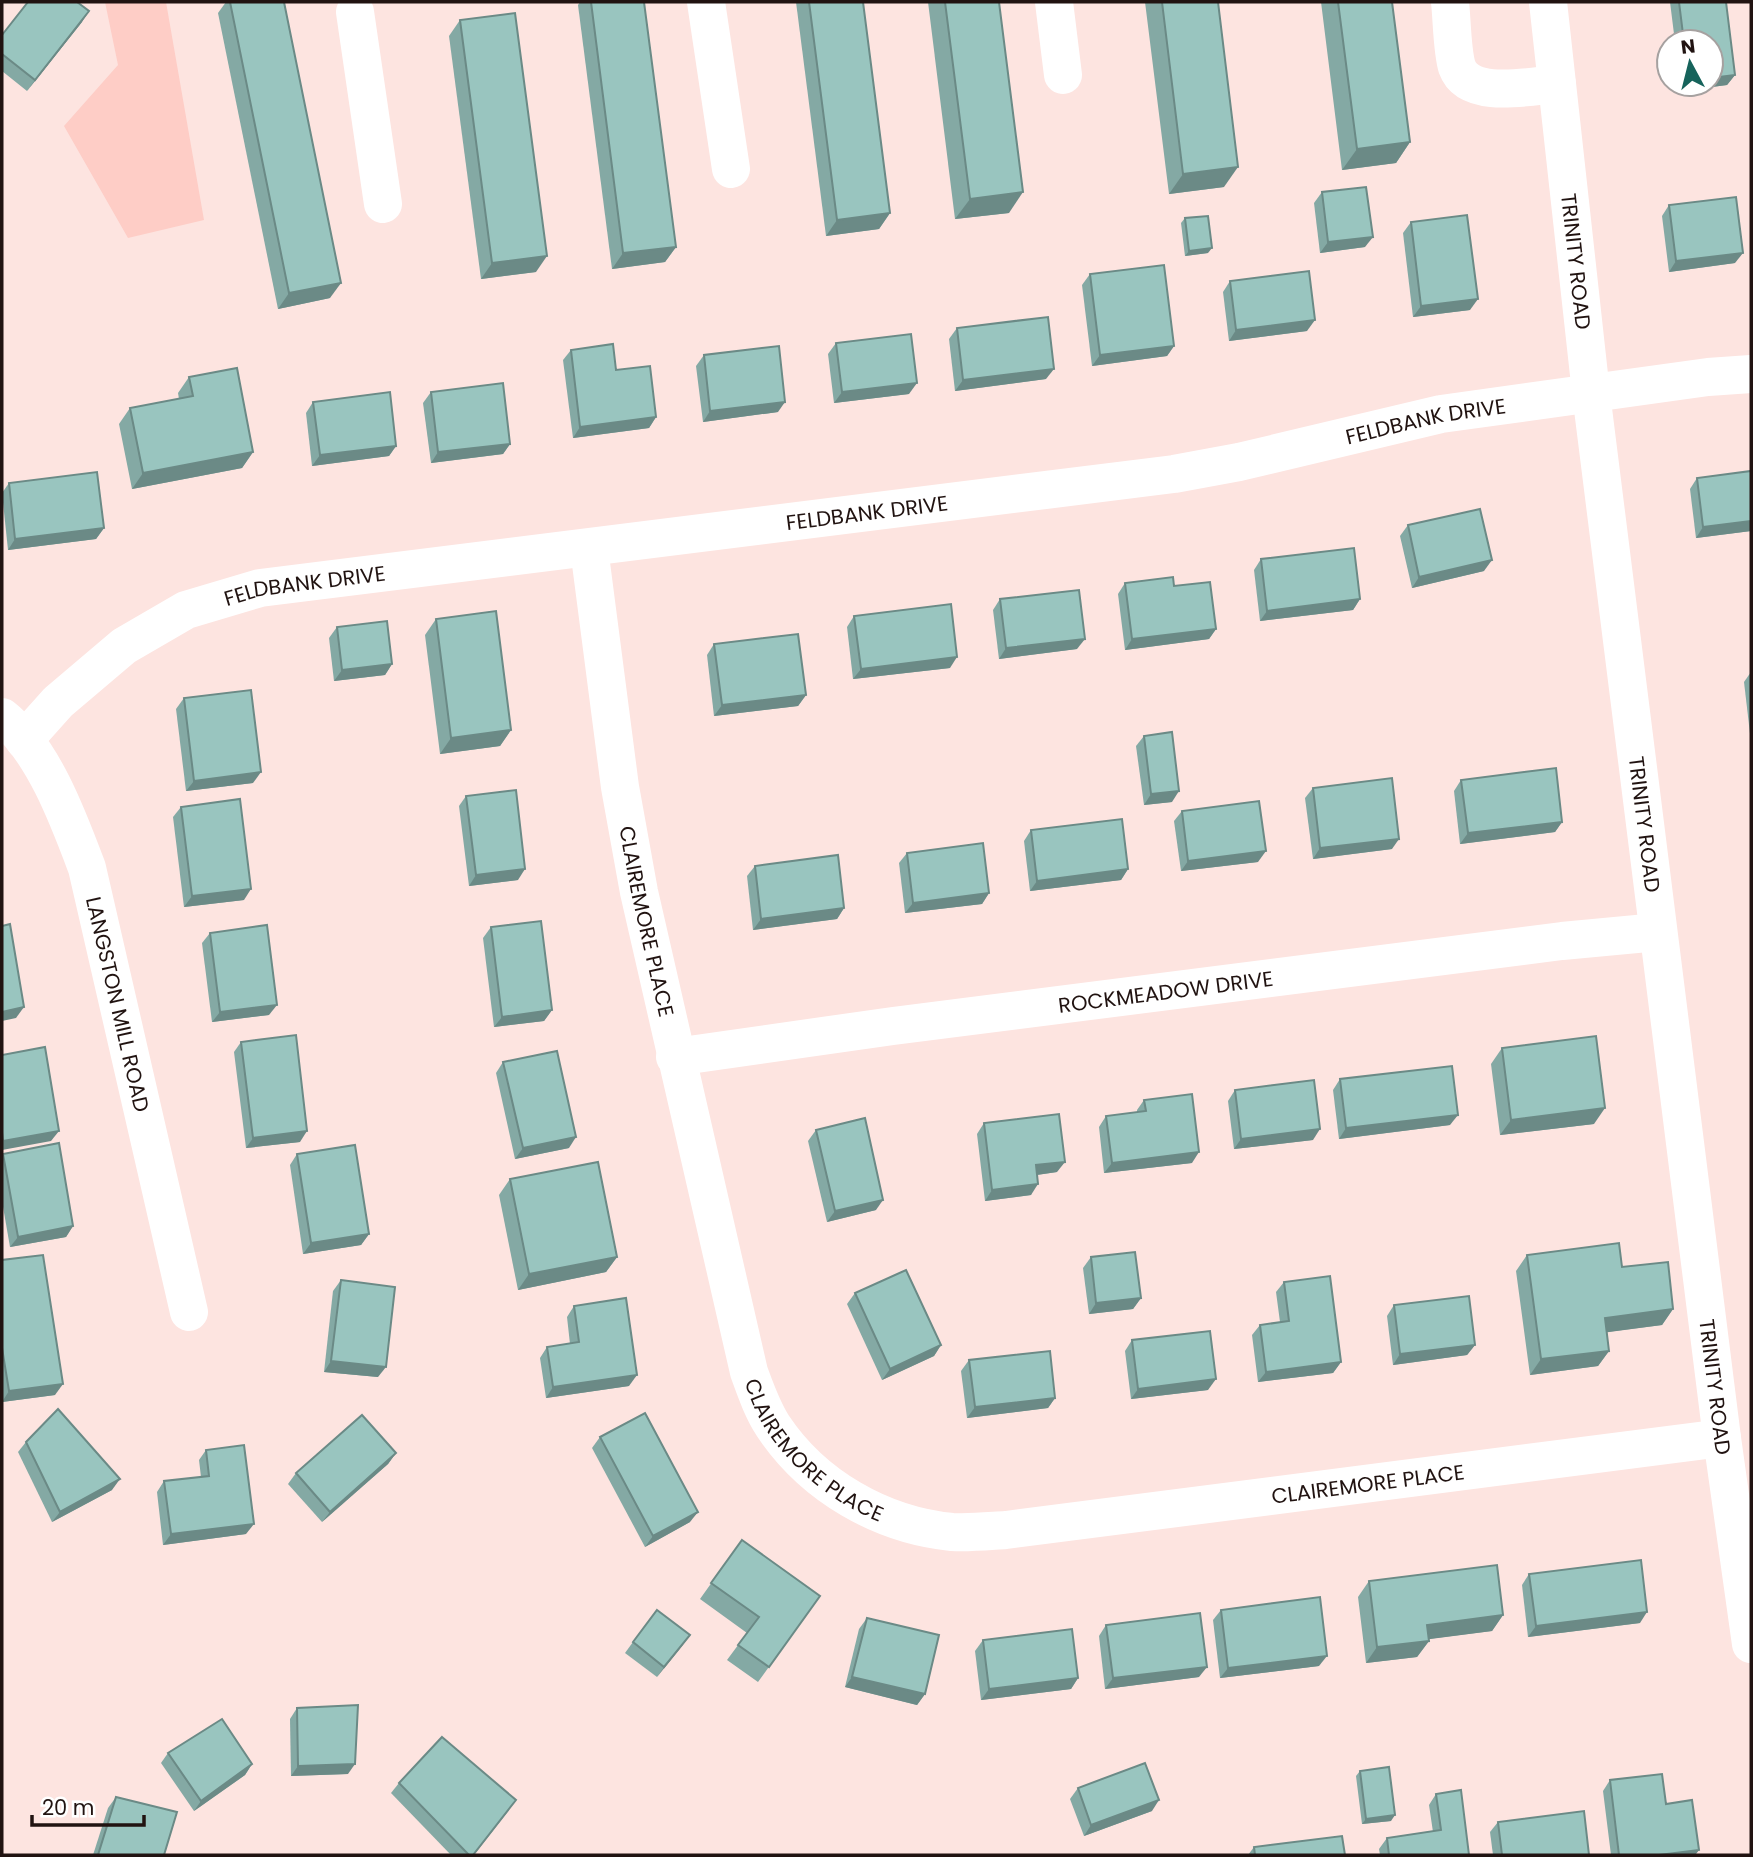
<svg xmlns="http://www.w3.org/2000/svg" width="1753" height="1857" viewBox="0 0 1753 1857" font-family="Poppins,sans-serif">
  <rect width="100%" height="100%" fill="#fde4e0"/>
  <path fill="#fecdc6" d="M105 2H166L204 220 128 238 64 126 118 65Z"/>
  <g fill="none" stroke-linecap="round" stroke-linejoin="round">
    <g stroke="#fff" stroke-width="38">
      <path d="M706 2 731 169"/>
      <path d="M1054 2 1063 75"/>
      <path d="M1450 2C1452 19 1452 51 1457 67 1469 100 1530 86 1557 84"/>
      <path id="s1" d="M1548 2 1591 393 1722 1438 1751 1644"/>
      <path d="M355 12 383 204"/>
      <path id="s2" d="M589 548 620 787 639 892 749 1372C756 1391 762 1409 773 1426 813 1486 881 1525 952 1532 970 1533 989 1531 1006 1530L1722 1438"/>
      <path id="s3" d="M2 717C43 749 69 820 87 868L189 1312"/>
      <path id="s4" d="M24 740 58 702 124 646 186 610 260 588 1174 474 1239 462 1441 414 1708 377 1751 374"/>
      <path id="s5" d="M675 1057 893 1026 1562 941 1658 932"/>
    </g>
  </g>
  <g fill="#84a9a4">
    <path d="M226 2H284L330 298 278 309 218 13Z"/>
    <path d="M580 2H591L676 247 665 262 612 269 578 5Z"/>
    <path d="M796 2H863L890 213 879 229 826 236Z"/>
    <path d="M928 2H999L1009 213 955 219Z"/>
    <path d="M1145 2H1218L1224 187 1169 194Z"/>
    <path d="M1321 2H1392L1410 142 1396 163 1342 170Z"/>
    <path d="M1670 2H1726L1735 75 1727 85 1681 91 1680 84H1711V42H1675Z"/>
    <path d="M460 20 536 272 481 279 449 36Z"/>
    <path d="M82 22 27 91 2 71V35Z"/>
    <path d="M1322 192 1365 247 1320 253 1314 203Z"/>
    <path d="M1669 205 1735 263 1669 272 1662 216Z"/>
    <path d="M1185 218 1208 253 1185 256 1181 223Z"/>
    <path d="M1411 222 1470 310 1413 317 1403 233Z"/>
    <path d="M1090 274 1174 346 1167 356 1092 366 1082 285Z"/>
    <path d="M1230 281 1307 331 1229 341 1223 292Z"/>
    <path d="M957 328 1046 379 955 391 949 339Z"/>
    <path d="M836 343 909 394 834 403 828 354Z"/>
    <path d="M571 350 616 370 656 417 649 428 573 438 563 360Z"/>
    <path d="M704 355 778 412 703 422 696 366Z"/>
    <path d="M189 377 253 452 242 468 132 489 119 424 130 408 179 399 178 393Z"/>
    <path d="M431 392 510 444 503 454 431 463 423 403Z"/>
    <path d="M313 402 396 446 389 456 312 466 306 413Z"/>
    <path d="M1751 471V531L1696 538 1690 489 1697 478Z"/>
    <path d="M9 483 104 528 96 539 8 550 2 493Z"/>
    <path d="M1408 525 1484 571 1412 588 1400 536Z"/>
    <path d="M1261 559 1360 599 1353 610 1260 621 1254 570Z"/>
    <path d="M1125 583 1174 586 1216 629 1209 639 1125 650 1118 594Z"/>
    <path d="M1000 599 1077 649 999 659 993 610Z"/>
    <path d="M854 616 950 668 853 679 847 627Z"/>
    <path d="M436 619 511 730 500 746 440 754 425 635Z"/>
    <path d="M337 627 392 664 385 675 334 681 329 638Z"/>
    <path d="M714 644 806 695 798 706 714 716 707 655Z"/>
    <path d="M1751 672V742L1744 682Z"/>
    <path d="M184 698 253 783 186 791 176 709Z"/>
    <path d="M1144 736 1172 802 1144 805 1136 746Z"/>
    <path d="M1461 780 1562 822 1555 832 1460 844 1454 791Z"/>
    <path d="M1313 788 1392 849 1313 859 1305 798Z"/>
    <path d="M466 796 518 880 469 886 459 806Z"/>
    <path d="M181 807 244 900 184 907 173 817Z"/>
    <path d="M1182 811 1258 862 1181 871 1174 821Z"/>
    <path d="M1031 830 1128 869 1121 880 1030 891 1024 841Z"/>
    <path d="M907 853 989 893 982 904 905 913 899 863Z"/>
    <path d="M755 866 844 908 837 919 753 930 747 876Z"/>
    <path d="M491 927 552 1010 544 1021 494 1027 483 938Z"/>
    <path d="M210 933 269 1015 212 1022 202 943Z"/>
    <path d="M241 1042 300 1142 246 1148 234 1052Z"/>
    <path d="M1502 1048 1594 1124 1500 1135 1491 1064Z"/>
    <path d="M503 1062 569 1148 515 1159 496 1073Z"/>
    <path d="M1340 1079 1450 1125 1339 1139 1333 1090Z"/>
    <path d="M1235 1090 1313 1140 1234 1149 1228 1101Z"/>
    <path d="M1144 1100 1192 1163 1104 1173 1099 1127 1106 1116 1137 1113V1110Z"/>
    <path d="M984 1123 1057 1172 1037 1175 1031 1195 985 1201 977 1134Z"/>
    <path d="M816 1130 876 1210 827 1222 808 1141Z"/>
    <path d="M3 1154 73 1226 66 1237 10 1247 2 1201Z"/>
    <path d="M297 1154 369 1234 361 1245 303 1254 290 1165Z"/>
    <path d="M510 1179 617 1257 606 1272 518 1290 499 1195Z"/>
    <path d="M1527 1255 1622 1267 1673 1309 1662 1325 1607 1332 1609 1351 1598 1366 1530 1375 1516 1271Z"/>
    <path d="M1091 1257 1141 1298 1133 1309 1089 1314 1083 1268Z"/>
    <path d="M2 1260 55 1395 2 1402Z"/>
    <path d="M341 1280 378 1377 324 1372 333 1291Z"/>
    <path d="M1284 1282 1341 1362 1333 1373 1258 1382 1252 1335 1260 1325 1280 1322 1276 1292Z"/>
    <path d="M855 1293 941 1345 934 1356 882 1380 847 1304Z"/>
    <path d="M1394 1305 1475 1345 1467 1355 1393 1365 1387 1316Z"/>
    <path d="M574 1306 629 1386 546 1398 540 1358 547 1347 570 1344 567 1317Z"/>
    <path d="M1132 1340 1208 1390 1131 1399 1125 1351Z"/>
    <path d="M969 1360 1055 1398 1048 1408 967 1418 961 1371Z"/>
    <path d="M600 1437 690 1522 645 1547 592 1448Z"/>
    <path d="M26 1442 112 1490 52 1522 18 1452Z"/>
    <path d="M206 1450 246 1534 163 1545 157 1492 164 1481 201 1477 199 1460Z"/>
    <path d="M396 1453 388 1464 322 1522 288 1484 296 1473Z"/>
    <path d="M742 1540 820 1596 758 1682 727 1660 747 1633 700 1599Z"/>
    <path d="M1529 1574 1640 1623 1528 1637 1522 1585Z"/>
    <path d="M1369 1581 1503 1615 1492 1631 1428 1639 1429 1641 1417 1657 1366 1663 1358 1597Z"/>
    <path d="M1221 1610 1319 1666 1220 1678 1213 1620Z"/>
    <path d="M867 1618 925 1694 917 1705 845 1687 859 1629Z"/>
    <path d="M1106 1625 1199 1677 1105 1689 1099 1636Z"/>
    <path d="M690 1635 657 1677 625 1653 633 1642Z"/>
    <path d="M983 1640 1078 1678 1071 1689 981 1700 975 1651Z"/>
    <path d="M297 1708 348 1774 291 1776 290 1719Z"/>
    <path d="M168 1753 252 1764 245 1775 194 1811 161 1763Z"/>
    <path d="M1360 1771 1391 1821 1362 1824 1356 1776Z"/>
    <path d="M1610 1780 1666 1804 1699 1850 1695 1855H1611L1603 1791Z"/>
    <path d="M399 1783 509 1810 474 1855H451L391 1793Z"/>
    <path d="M1078 1788 1152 1811 1084 1836 1070 1799Z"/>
    <path d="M1436 1794 1469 1855H1380L1379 1849 1387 1838 1433 1832 1429 1805Z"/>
    <path d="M116 1797 164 1855H93L108 1808Z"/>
    <path d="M1498 1822 1589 1855H1493L1490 1832Z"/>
    <path d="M1254 1847 1345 1855H1248Z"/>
  </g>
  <g fill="#6b8a86">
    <path d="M89 11 82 22 27 91 35 80Z"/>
    <path d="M1735 75 1727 85 1681 91 1686 84H1711V78Z"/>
    <path d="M1410 142 1396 163 1342 170 1357 149Z"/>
    <path d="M1238 167 1224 187 1169 194 1183 174Z"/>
    <path d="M1023 192 1009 213 955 219 970 199Z"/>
    <path d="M890 213 879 229 826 236 837 220Z"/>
    <path d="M1373 237 1365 247 1320 253 1328 242Z"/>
    <path d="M676 247 665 262 612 269 623 253Z"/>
    <path d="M1212 248 1208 253 1185 256 1189 251Z"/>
    <path d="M1743 253 1735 263 1669 272 1676 261Z"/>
    <path d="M547 256 536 272 481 279 492 263Z"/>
    <path d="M341 283 330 298 278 309 289 293Z"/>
    <path d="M1478 299 1470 310 1413 317 1421 306Z"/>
    <path d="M1315 320 1307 331 1229 341 1236 330Z"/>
    <path d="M1174 346 1167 356 1092 366 1100 355Z"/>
    <path d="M1054 369 1046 379 955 391 963 380Z"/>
    <path d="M917 383 909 394 834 403 842 392Z"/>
    <path d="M785 402 778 412 703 422 710 411Z"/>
    <path d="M656 417 649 428 573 438 580 427Z"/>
    <path d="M510 444 503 454 431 463 438 452Z"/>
    <path d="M396 446 389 456 312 466 320 455Z"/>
    <path d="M253 452 242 468 132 489 143 473Z"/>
    <path d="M1751 521V531L1696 538 1703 527Z"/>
    <path d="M104 528 96 539 8 550 15 539Z"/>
    <path d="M1492 560 1484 571 1412 588 1419 577Z"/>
    <path d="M1360 599 1353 610 1260 621 1267 611Z"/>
    <path d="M1216 629 1209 639 1125 650 1132 639Z"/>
    <path d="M1085 639 1077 649 999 659 1006 648Z"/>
    <path d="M957 657 950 668 853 679 861 669Z"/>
    <path d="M392 664 385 675 334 681 342 670Z"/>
    <path d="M806 695 798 706 714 716 722 705Z"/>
    <path d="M511 730 500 746 440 754 451 738Z"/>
    <path d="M261 772 253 783 186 791 194 781Z"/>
    <path d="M1179 791 1172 802 1144 805 1151 794Z"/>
    <path d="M1562 822 1555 832 1460 844 1468 833Z"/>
    <path d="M1399 839 1392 849 1313 859 1320 848Z"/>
    <path d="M1266 851 1258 862 1181 871 1188 861Z"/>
    <path d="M525 869 518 880 469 886 476 875Z"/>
    <path d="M1128 869 1121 880 1030 891 1037 881Z"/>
    <path d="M251 889 244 900 184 907 192 896Z"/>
    <path d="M989 893 982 904 905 913 913 903Z"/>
    <path d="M844 908 837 919 753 930 761 919Z"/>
    <path d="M277 1005 269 1015 212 1022 220 1012Z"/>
    <path d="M24 1007 16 1018 2 1021V1012Z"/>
    <path d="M552 1010 544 1021 494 1027 502 1017Z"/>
    <path d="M1605 1108 1594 1124 1500 1135 1511 1120Z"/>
    <path d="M1458 1115 1450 1125 1339 1139 1346 1128Z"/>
    <path d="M1320 1129 1313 1140 1234 1149 1241 1139Z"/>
    <path d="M59 1131 51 1141 2 1150V1143L3 1141Z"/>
    <path d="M307 1131 300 1142 246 1148 253 1138Z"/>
    <path d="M576 1137 569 1148 515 1159 523 1148Z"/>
    <path d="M1199 1152 1192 1163 1104 1173 1112 1163Z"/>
    <path d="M1065 1162 1057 1172 1029 1176 1036 1165Z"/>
    <path d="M1038 1184 1031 1195 985 1201 992 1190Z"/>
    <path d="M883 1200 876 1210 827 1222 835 1211Z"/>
    <path d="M73 1226 66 1237 10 1247 18 1237Z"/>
    <path d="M369 1234 361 1245 303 1254 311 1243Z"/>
    <path d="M617 1257 606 1272 518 1290 529 1274Z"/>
    <path d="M1141 1298 1133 1309 1089 1314 1096 1303Z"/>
    <path d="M1673 1309 1662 1325 1594 1334 1605 1318Z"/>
    <path d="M941 1345 934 1356 882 1380 890 1369Z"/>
    <path d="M1475 1345 1467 1355 1393 1365 1400 1354Z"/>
    <path d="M1609 1351 1598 1366 1530 1375 1541 1359Z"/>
    <path d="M331 1361 386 1367 378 1377 324 1372Z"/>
    <path d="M1341 1362 1333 1373 1258 1382 1266 1372Z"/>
    <path d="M637 1375 629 1386 546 1398 553 1387Z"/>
    <path d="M1216 1379 1208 1390 1131 1399 1138 1389Z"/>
    <path d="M63 1384 55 1395 2 1402 9 1391Z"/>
    <path d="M1055 1398 1048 1408 967 1418 975 1407Z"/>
    <path d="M396 1453 388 1464 322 1522 330 1512Z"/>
    <path d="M120 1479 112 1490 52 1522 60 1512Z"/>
    <path d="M698 1512 690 1522 645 1547 653 1536Z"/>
    <path d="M254 1524 246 1534 163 1545 171 1534Z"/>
    <path d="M1647 1612 1640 1623 1528 1637 1536 1626Z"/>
    <path d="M1503 1615 1492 1631 1415 1641 1427 1625Z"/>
    <path d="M690 1635 682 1646 657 1677 664 1667Z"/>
    <path d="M1429 1641 1417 1657 1366 1663 1377 1647Z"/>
    <path d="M1327 1656 1319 1666 1220 1678 1228 1668Z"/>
    <path d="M1207 1667 1199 1677 1105 1689 1113 1678Z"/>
    <path d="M852 1677 925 1694 917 1705 845 1687Z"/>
    <path d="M1078 1678 1071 1689 981 1700 989 1689Z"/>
    <path d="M252 1764 245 1775 194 1811 201 1801Z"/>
    <path d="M355 1764 348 1774 291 1776 298 1766Z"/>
    <path d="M1159 1800 1152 1811 1084 1836 1091 1825Z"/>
    <path d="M1395 1815 1391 1821 1362 1824 1366 1819Z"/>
    <path d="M1699 1850 1695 1855H1659Z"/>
  </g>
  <g fill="#99c5bf" stroke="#6b8a86" stroke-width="2">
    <path d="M28 2H77L89 11 35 80 2 54V35Z"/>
    <path d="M230 2H284L341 283 289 293Z"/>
    <path d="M591 2H644L676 247 623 253Z"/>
    <path d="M809 2H863L890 213 837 220Z"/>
    <path d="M945 2H999L1023 192 970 199Z"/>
    <path d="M1162 2H1218L1238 167 1183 174Z"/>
    <path d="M1338 2H1392L1410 142 1357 149Z"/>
    <path d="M1679 2H1726L1735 75 1711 78V42H1684Z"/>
    <path d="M515 13 547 256 492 263 460 20Z"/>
    <path d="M1366 187 1373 237 1328 242 1322 192Z"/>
    <path d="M1736 197 1743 253 1676 261 1669 205Z"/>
    <path d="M1467 215 1478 299 1421 306 1411 222Z"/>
    <path d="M1208 216 1212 248 1189 251 1185 218Z"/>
    <path d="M1164 265 1174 346 1100 355 1090 274Z"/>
    <path d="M1309 271 1315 320 1236 330 1230 281Z"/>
    <path d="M1048 317 1054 369 963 380 957 328Z"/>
    <path d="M911 334 917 383 842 392 836 343Z"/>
    <path d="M613 344 616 370 650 366 656 417 580 427 571 350Z"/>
    <path d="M779 346 785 402 710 411 704 355Z"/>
    <path d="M237 368 253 452 143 473 130 408 193 396 189 377Z"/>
    <path d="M503 383 510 444 438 452 431 392Z"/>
    <path d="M390 392 396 446 320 455 313 402Z"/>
    <path d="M1751 471V521L1703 527 1697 478Z"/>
    <path d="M97 472 104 528 15 539 9 483Z"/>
    <path d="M1480 509 1492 560 1419 577 1408 525Z"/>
    <path d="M1354 548 1360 599 1267 611 1261 559Z"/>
    <path d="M1173 577 1174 586 1210 582 1216 629 1132 639 1125 583Z"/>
    <path d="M1079 590 1085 639 1006 648 1000 599Z"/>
    <path d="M951 604 957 657 861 669 854 616Z"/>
    <path d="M496 611 511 730 451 738 436 619Z"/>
    <path d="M387 621 392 664 342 670 337 627Z"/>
    <path d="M798 634 806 695 722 705 714 644Z"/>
    <path d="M251 690 261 772 194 781 184 698Z"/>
    <path d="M1172 732 1179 791 1151 794 1144 736Z"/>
    <path d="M1556 768 1562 822 1468 833 1461 780Z"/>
    <path d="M1392 778 1399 839 1320 848 1313 788Z"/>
    <path d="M516 790 525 869 476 875 466 796Z"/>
    <path d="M240 799 251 889 192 896 181 807Z"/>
    <path d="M1259 801 1266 851 1188 861 1182 811Z"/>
    <path d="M1122 819 1128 869 1037 881 1031 830Z"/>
    <path d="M983 843 989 893 913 903 907 853Z"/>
    <path d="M838 855 844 908 761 919 755 866Z"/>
    <path d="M541 921 552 1010 502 1017 491 927Z"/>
    <path d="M10 924 24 1007 2 1012V926Z"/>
    <path d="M267 925 277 1005 220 1012 210 933Z"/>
    <path d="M296 1035 307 1131 253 1138 241 1042Z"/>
    <path d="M1596 1036 1605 1108 1511 1120 1502 1048Z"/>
    <path d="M45 1047 59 1131 3 1141 2 1132V1055Z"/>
    <path d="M557 1051 576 1137 523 1148 503 1062Z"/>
    <path d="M1452 1066 1458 1115 1346 1128 1340 1079Z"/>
    <path d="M1314 1080 1320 1129 1241 1139 1235 1090Z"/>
    <path d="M1192 1094 1199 1152 1112 1163 1106 1116 1146 1111 1144 1100Z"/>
    <path d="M1059 1114 1065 1162 1036 1165 1038 1184 992 1190 984 1123Z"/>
    <path d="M865 1118 883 1200 835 1211 816 1130Z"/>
    <path d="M59 1143 73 1226 18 1237 3 1154Z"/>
    <path d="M355 1145 369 1234 311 1243 297 1154Z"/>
    <path d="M598 1162 617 1257 529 1274 510 1179Z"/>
    <path d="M1619 1243 1622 1267 1668 1262 1673 1309 1605 1318 1609 1351 1541 1359 1527 1255Z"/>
    <path d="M1135 1252 1141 1298 1096 1303 1091 1257Z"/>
    <path d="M43 1255 63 1384 9 1391 2 1348V1260Z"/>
    <path d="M906 1270 941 1345 890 1369 855 1293Z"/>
    <path d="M1330 1276 1341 1362 1266 1372 1260 1325 1289 1321 1284 1282Z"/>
    <path d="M341 1280 395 1287 386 1367 331 1361Z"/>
    <path d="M1469 1296 1475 1345 1400 1354 1394 1305Z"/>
    <path d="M626 1298 637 1375 553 1387 547 1347 579 1342 574 1306Z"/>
    <path d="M1210 1331 1216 1379 1138 1389 1132 1340Z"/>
    <path d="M1050 1351 1055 1398 975 1407 969 1360Z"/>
    <path d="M58 1409 120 1479 60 1512 26 1442Z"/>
    <path d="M645 1413 698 1512 653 1536 600 1437Z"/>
    <path d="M362 1415 396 1453 330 1512 296 1473Z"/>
    <path d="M244 1445 254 1524 171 1534 164 1481 209 1476 206 1450Z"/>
    <path d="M742 1540 820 1596 769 1667 738 1645 759 1617 711 1583Z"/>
    <path d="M1641 1560 1647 1612 1536 1626 1529 1574Z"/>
    <path d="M1497 1565 1503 1615 1427 1625 1429 1641 1377 1647 1369 1581Z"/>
    <path d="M1320 1597 1327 1656 1228 1668 1221 1610Z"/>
    <path d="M657 1610 690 1635 664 1667 633 1642Z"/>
    <path d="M1200 1613 1207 1667 1113 1678 1106 1625Z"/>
    <path d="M867 1618 939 1635 925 1694 852 1677Z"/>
    <path d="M1072 1629 1078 1678 989 1689 983 1640Z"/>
    <path d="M358 1705 355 1764 298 1766 297 1708Z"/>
    <path d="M222 1719 252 1764 201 1801 168 1753Z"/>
    <path d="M442 1737 516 1800 473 1855H469L399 1783Z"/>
    <path d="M1145 1763 1159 1800 1091 1825 1078 1788Z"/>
    <path d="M1389 1767 1395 1815 1366 1819 1360 1771Z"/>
    <path d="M1662 1774 1666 1804 1692 1800 1699 1850 1659 1855H1619L1610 1780Z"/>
    <path d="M1461 1790 1469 1855H1389L1387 1838 1441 1830 1436 1794Z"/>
    <path d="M116 1797 177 1812 164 1855H98Z"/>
    <path d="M1584 1811 1589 1855H1502L1498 1822Z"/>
    <path d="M1342 1836 1345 1855H1255L1254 1847Z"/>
  </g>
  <g text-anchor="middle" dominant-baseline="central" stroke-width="5" stroke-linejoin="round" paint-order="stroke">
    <g font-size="21" fill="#211311" stroke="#fff">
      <text stroke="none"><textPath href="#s1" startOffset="261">TRINITY ROAD</textPath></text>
      <text stroke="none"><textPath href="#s4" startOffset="1465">FELDBANK DRIVE</textPath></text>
      <text stroke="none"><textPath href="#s4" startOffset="898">FELDBANK DRIVE</textPath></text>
      <text stroke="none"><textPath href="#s4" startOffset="331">FELDBANK DRIVE</textPath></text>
      <text stroke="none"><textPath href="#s1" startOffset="828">TRINITY ROAD</textPath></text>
      <text stroke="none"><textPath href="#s2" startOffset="378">CLAIREMORE PLACE</textPath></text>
      <text stroke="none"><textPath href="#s5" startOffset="495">ROCKMEADOW DRIVE</textPath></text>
      <text stroke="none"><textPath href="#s3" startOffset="315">LANGSTON MILL ROAD</textPath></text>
      <text stroke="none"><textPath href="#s1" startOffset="1395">TRINITY ROAD</textPath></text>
      <text stroke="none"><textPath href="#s2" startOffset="945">CLAIREMORE PLACE</textPath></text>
      <text stroke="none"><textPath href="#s2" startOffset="1533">CLAIREMORE PLACE</textPath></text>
    </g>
  </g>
  <rect width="1753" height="1857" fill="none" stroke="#211311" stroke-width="7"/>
  <g transform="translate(1690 63) rotate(353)"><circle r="33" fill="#ffffff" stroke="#a6a1a0" stroke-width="2"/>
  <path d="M0-5L12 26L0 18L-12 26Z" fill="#16635b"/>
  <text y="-10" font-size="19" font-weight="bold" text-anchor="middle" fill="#211311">N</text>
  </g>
  <path d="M32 1815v10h112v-10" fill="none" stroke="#211311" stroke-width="3.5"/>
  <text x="42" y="1815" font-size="21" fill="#211311" stroke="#ffffff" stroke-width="5" paint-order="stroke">20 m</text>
</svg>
